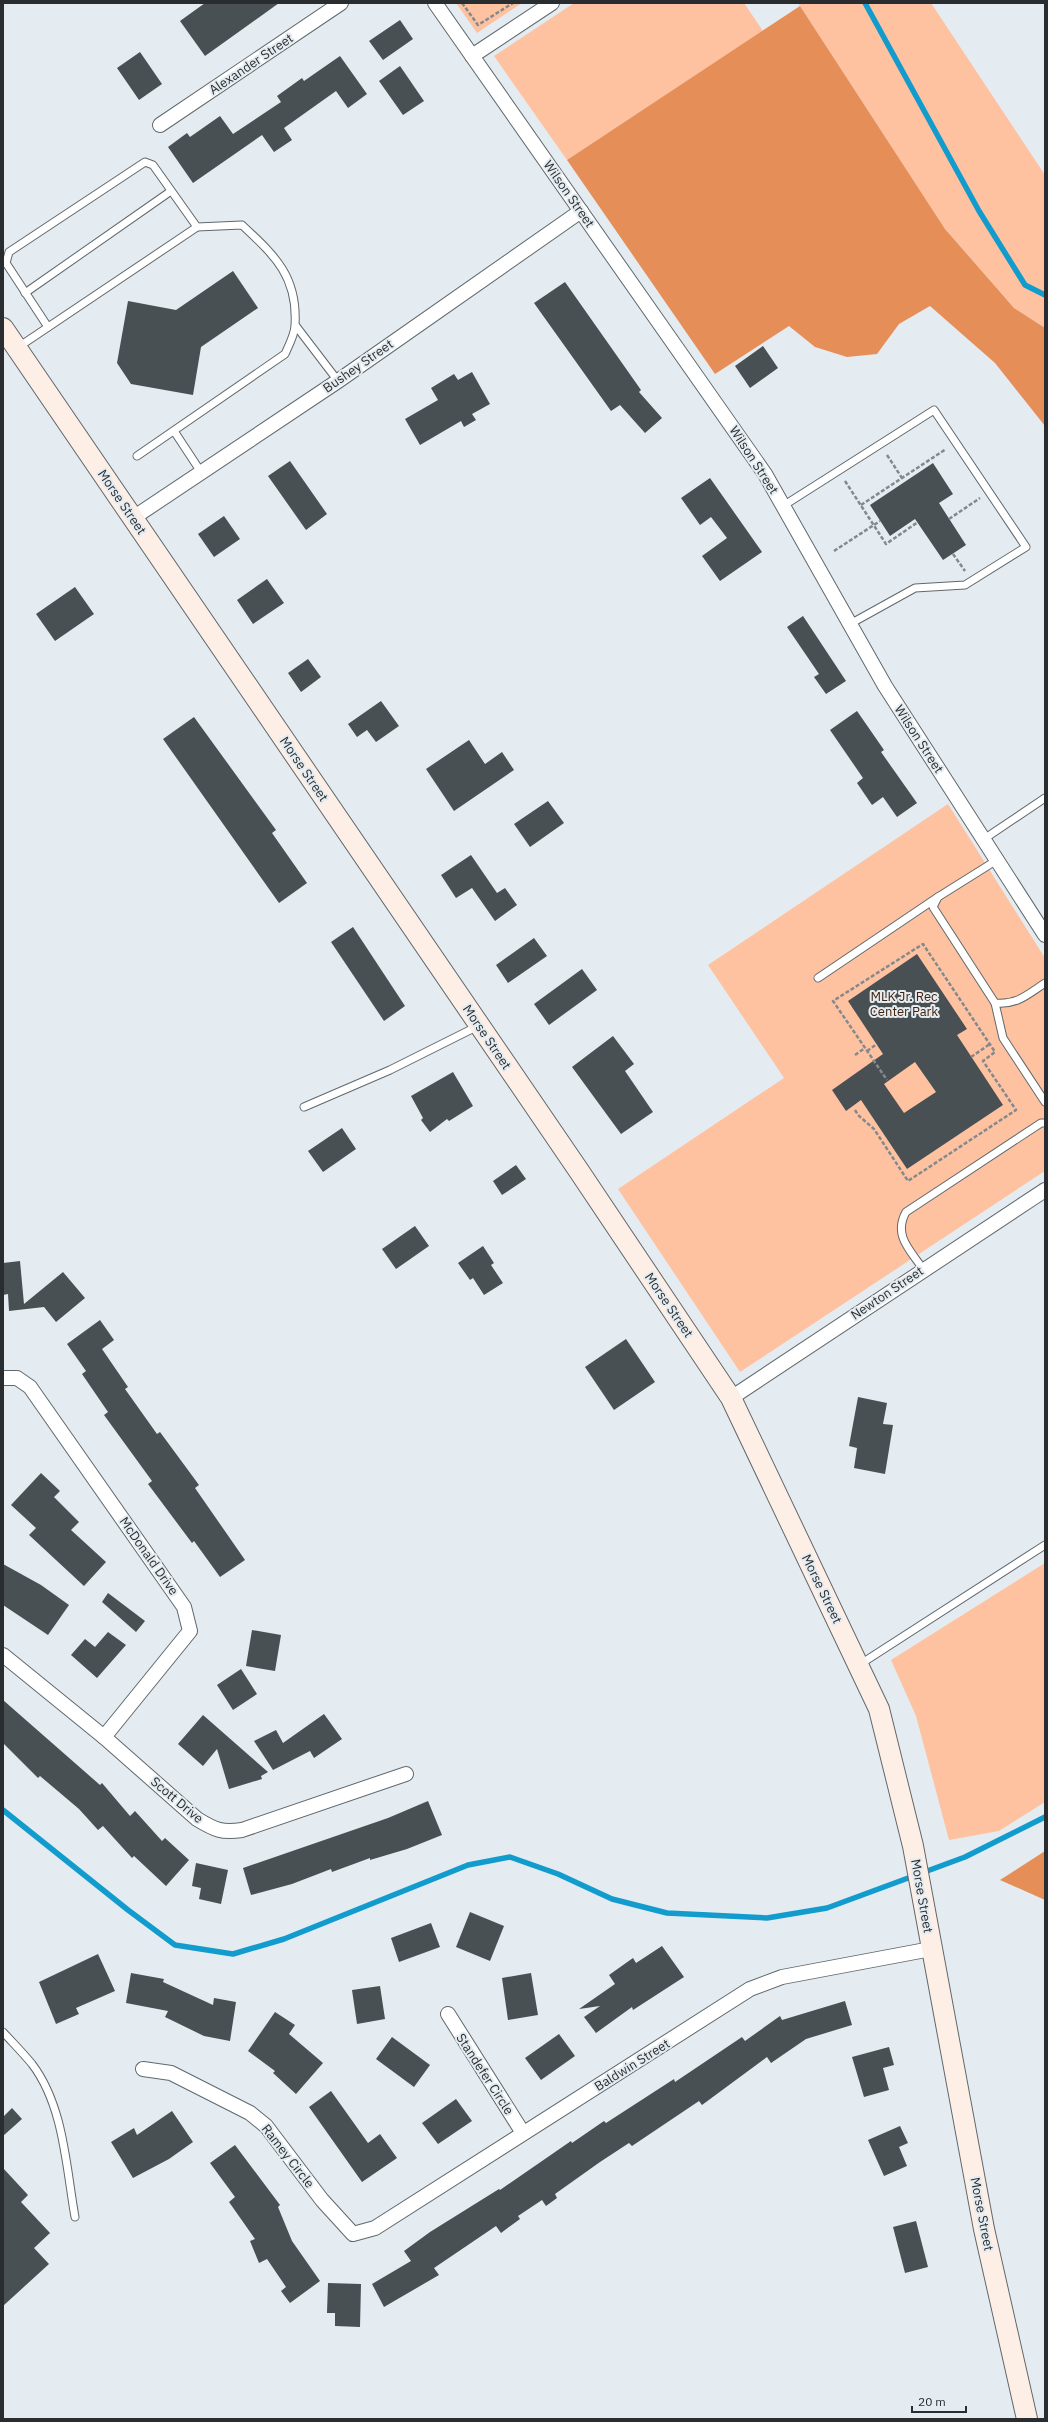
<svg xmlns="http://www.w3.org/2000/svg" width="1048" height="2422" viewBox="0 0 1048 2422" font-family="'IBM Plex Sans',sans-serif">
  <rect width="100%" height="100%" fill="#e4ecf1"/>
  <g fill="#fec2a0">
    <path d="M456 3H522L477 33Z"/>
    <path d="M574 3H744L763 31 567 160 494 56Z"/>
    <path d="M798 3H931L1045 175V328L1014 308 945 229Z"/>
    <path d="M948 804 1045 958V1171L740 1372 618 1189 784 1078 708 965Z"/>
    <path d="M1045 1563V1802L999 1831 949 1840 916 1716 891 1660Z"/>
  </g>
  <g fill="#e58e58">
    <path d="M800 6 945 229 1014 308 1045 328V426L995 363 930 306 899 324 877 354 847 357 815 347 789 326 715 374 567 160Z"/>
    <path d="M1045 1851V1900L1000 1880Z"/>
  </g>
  <g fill="none" stroke-linecap="round" stroke-linejoin="round">
    <g stroke="#129bcd" stroke-width="5.5">
      <path d="M865 3 979 211 1025 285 1045 295"/>
      <path d="M3 1810 128 1910 175 1945 233 1954 284 1939 468 1865 510 1857 558 1874 612 1899 667 1913 767 1918 827 1908 965 1857 1045 1817"/>
    </g>
  </g>
  <g fill="#495054" fill-rule="evenodd">
    <path d="M205 3H279L205 56 180 21Z"/>
    <path d="M400 20 413 39 383 60 369 41Z"/>
    <path d="M140 52 162 84 139 100 117 68Z"/>
    <path d="M340 56 367 94 348 108 336 91 284 128 292 140 274 152 262 135 193 183 168 147 187 133 190 137 220 116 233 134 281 102 277 96 302 78 304 81Z"/>
    <path d="M400 66 424 101 403 115 379 81Z"/>
    <path d="M233 271 258 308 201 347 193 395 131 384 117 363 128 301 176 310Z"/>
    <path d="M565 282 641 390 639 392 662 418 645 433 620 405 611 411 534 303Z"/>
    <path d="M763 346 778 368 750 388 735 366Z"/>
    <path d="M472 372 490 404 472 414 476 420 464 427 461 421 420 445 405 419 438 400 431 388 454 374 458 380Z"/>
    <path d="M290 461 327 514 306 530 268 476Z"/>
    <path d="M933 463 953 494 939 503 966 545 943 560 915 519 890 536 870 505Z"/>
    <path d="M710 478 762 552 720 581 702 556 727 538 711 517 700 525 681 498Z"/>
    <path d="M224 516 240 539 214 557 198 534Z"/>
    <path d="M267 579 284 603 253 624 237 600Z"/>
    <path d="M75 587 94 614 55 641 36 614Z"/>
    <path d="M803 616 846 681 826 694 814 677 819 674 787 627Z"/>
    <path d="M308 659 321 677 301 692 288 673Z"/>
    <path d="M381 701 399 726 376 742 367 730 357 737 348 724Z"/>
    <path d="M857 711 884 750 881 752 917 803 897 817 883 797 872 805 857 783 863 778 830 730Z"/>
    <path d="M194 717 276 830 272 833 307 883 279 903 163 739Z"/>
    <path d="M469 740 485 764 502 752 514 770 454 811 426 769Z"/>
    <path d="M548 801 564 823 530 847 514 824Z"/>
    <path d="M471 855 497 893 505 888 517 905 495 921 472 888 456 898 441 875Z"/>
    <path d="M353 927 405 1006 384 1021 331 942Z"/>
    <path d="M534 938 547 956 508 983 496 965Z"/>
    <path d="M917 954 967 1029 957 1035 1003 1105 907 1169 861 1100 846 1111 832 1090 883 1054 848 1001ZM915 1062 936 1092 904 1113 884 1084Z"/>
    <path d="M582 969 597 990 549 1025 534 1004Z"/>
    <path d="M613 1036 634 1064 625 1071 653 1112 621 1134 572 1067Z"/>
    <path d="M453 1072 473 1106 449 1121 447 1119 430 1132 421 1120 423 1118 411 1096Z"/>
    <path d="M342 1128 356 1149 323 1172 308 1151Z"/>
    <path d="M516 1165 526 1179 502 1195 493 1181Z"/>
    <path d="M415 1226 429 1246 396 1269 382 1249Z"/>
    <path d="M483 1246 494 1263 491 1265 503 1283 484 1295 473 1278 470 1280 458 1263Z"/>
    <path d="M20 1261 24 1304 63 1272 85 1298 56 1322 44 1307 9 1311 8 1294 3 1295V1263Z"/>
    <path d="M100 1320 114 1340 102 1349 128 1387 125 1389 157 1434 160 1432 199 1485 195 1488 245 1560 220 1577 194 1541 192 1543 148 1484 152 1481 104 1415 108 1412 82 1374 86 1371 67 1344Z"/>
    <path d="M626 1339 655 1382 614 1410 585 1367Z"/>
    <path d="M858 1397 887 1403 883 1424 893 1425 885 1474 854 1468 857 1448 849 1446Z"/>
    <path d="M41 1473 60 1491 54 1497 79 1522 71 1530 106 1562 84 1586 29 1535 36 1528 11 1505Z"/>
    <path d="M3 1564 41 1585 69 1605 48 1635 3 1605Z"/>
    <path d="M108 1593 145 1621 136 1632 102 1602Z"/>
    <path d="M252 1630 281 1635 275 1671 246 1666Z"/>
    <path d="M108 1632 126 1645 97 1678 71 1655 85 1639 95 1647Z"/>
    <path d="M241 1669 257 1694 233 1710 217 1685Z"/>
    <path d="M3 1700 100 1785 102 1783 130 1816 135 1811 162 1841 165 1838 189 1860 166 1886 134 1856 132 1858 103 1826 98 1830 79 1809 40 1776 38 1778 3 1743Z"/>
    <path d="M324 1714 342 1739 314 1758 310 1751 273 1770 254 1741 276 1730 283 1743Z"/>
    <path d="M203 1715 268 1772 261 1776 262 1779 229 1789 217 1749 203 1766 178 1744Z"/>
    <path d="M428 1801 442 1835 407 1849 370 1860V1858L332 1872 331 1869 292 1884 251 1895 243 1868 388 1818Z"/>
    <path d="M196 1863 228 1870 221 1904 199 1899 201 1888 192 1886Z"/>
    <path d="M470 1912 504 1926 490 1961 456 1947Z"/>
    <path d="M431 1923 440 1947 399 1962 391 1938Z"/>
    <path d="M662 1946 684 1977 633 2010 632 2007 596 2033 584 2017 600 2006 579 2009 615 1984 609 1975 633 1958 636 1963Z"/>
    <path d="M98 1954 115 1991 76 2008 79 2014 56 2024 39 1982Z"/>
    <path d="M131 1973 164 1979 163 1982 213 2005 214 1998 236 2002 230 2041 204 2036 165 2017 168 2011 126 2003Z"/>
    <path d="M531 1973 538 2015 508 2020 502 1978Z"/>
    <path d="M380 1986 385 2019 357 2024 352 1990Z"/>
    <path d="M845 2001 852 2025 806 2039 771 2063 767 2057 702 2105 699 2101 632 2146 629 2143 600 2162 555 2194 557 2198 546 2206 542 2200 518 2216 520 2219 501 2233 496 2226 434 2268 439 2275 384 2307 372 2284 411 2261 404 2251 430 2232 499 2189 500 2190 571 2141 572 2143 604 2121 606 2123 674 2079 675 2082 742 2037 745 2041 780 2016 782 2020Z"/>
    <path d="M275 2012 295 2025 289 2034 323 2063 296 2094 273 2073 275 2071 248 2051Z"/>
    <path d="M559 2034 575 2056 541 2080 525 2058Z"/>
    <path d="M392 2037 430 2065 414 2087 376 2059Z"/>
    <path d="M889 2047 894 2065 883 2068 889 2090 864 2097 852 2057Z"/>
    <path d="M331 2091 368 2143 380 2134 397 2158 362 2182 309 2107Z"/>
    <path d="M456 2099 472 2121 438 2144 422 2123Z"/>
    <path d="M12 2108 22 2119 3 2136V2117Z"/>
    <path d="M172 2111 193 2142 169 2159 133 2178 111 2142 134 2128 137 2135Z"/>
    <path d="M900 2126 908 2143 899 2147 907 2166 884 2176 868 2140Z"/>
    <path d="M235 2145 280 2205 278 2207 292 2241 320 2281 290 2303 281 2291 286 2287 267 2259 259 2263 250 2241 255 2239 229 2202 235 2197 210 2163Z"/>
    <path d="M3 2168 28 2195 21 2202 50 2233 34 2248 49 2264 3 2306Z"/>
    <path d="M916 2221 928 2267 905 2273 893 2227Z"/>
    <path d="M328 2283 361 2284 360 2327 335 2326V2313H327Z"/>
  </g>
  <g fill="none" stroke-linecap="round" stroke-linejoin="round">
    <g stroke="#61686c" stroke-width="9">
      <g id="lane">
        <path d="M25 293 171 191"/>
        <path d="M296 326 338 381"/>
        <path d="M48 327 6 263 9 252 145 162 153 165 197 227"/>
        <path d="M17 348 197 227 242 225C274 255 298 276 295 325 295 334 289 345 285 354L137 456"/>
        <path d="M174 431 201 472"/>
        <path d="M783 506 934 410 1026 547 965 585 915 588 850 624"/>
        <path d="M984 839 1045 798"/>
        <path d="M997 860 938 897 933 907 995 1003C1017 1005 1027 995 1045 983"/>
        <path d="M818 978 938 897"/>
        <path d="M995 1003 1003 1038 1045 1102"/>
        <path d="M304 1107 390 1070 478 1026"/>
        <path d="M923 1269C910 1250 893 1235 906 1212L1041 1123H1045"/>
        <path d="M859 1665 1045 1545"/>
        <path d="M3 2032C13 2043 23 2053 32 2064 64 2106 66 2167 75 2217"/>
      </g>
    </g>
    <g stroke="#61686c" stroke-width="16">
      <g id="street">
        <path d="M435 3 765 474 885 686 1045 935"/>
        <path d="M472 56 552 3"/>
        <path d="M160 125 341 3"/>
        <path d="M133 518 338 381 581 211"/>
        <path d="M3 1378H17L30 1387 184 1607 190 1631 104 1737"/>
        <path d="M731 1398 1045 1190"/>
        <path d="M3 1655 104 1737 197 1819C215 1830 222 1833 242 1830L406 1774"/>
        <path d="M448 2014 523 2133"/>
        <path d="M143 2069 171 2073 250 2113 266 2126 322 2200 353 2234 375 2228 750 1989 782 1977 931 1949"/>
      </g>
    </g>
    <g stroke="#61686c" stroke-width="22">
      <path id="secondary" d="M3 328 579 1171 731 1398 879 1709 913 1846 984 2229 1027 2419"/>
    </g>
    <g stroke="#83898c" stroke-width="2.5" stroke-dasharray="4 2" stroke-linecap="butt">
      <path d="M462 3 478 25 513 3"/>
      <path d="M887 455 902 478"/>
      <path d="M845 481 886 544 918 522"/>
      <path d="M861 505 946 449"/>
      <path d="M949 519 980 498"/>
      <path d="M834 551 880 521"/>
      <path d="M953 554 965 571"/>
      <path d="M867 1051 877 1044"/>
      <path d="M855 1055 865 1048"/>
      <path d="M971 1057 990 1044"/>
      <path d="M855 1110 858 1115 874 1129 908 1181 1016 1110 983 1061 995 1052 923 944 833 1001 887 1080"/>
    </g>
    <use href="#lane" stroke="#fff" stroke-width="7"/>
    <use href="#street" stroke="#fff" stroke-width="14"/>
    <use href="#secondary" stroke="#feefe6" stroke-width="20"/>
  </g>
  <g text-anchor="middle" dominant-baseline="central" stroke-width="4" stroke-linejoin="round" paint-order="stroke">
    <g font-size="13" fill="#2a2d2f" stroke="#e4ecf1">
      <text transform="translate(251 64) rotate(-34)">Alexander Street</text>
      <text transform="translate(569 194) rotate(55)">Wilson Street</text>
      <text transform="translate(358 366) rotate(-35)">Bushey Street</text>
      <text transform="translate(754 460) rotate(57)">Wilson Street</text>
      <text transform="translate(122 502) rotate(56)">Morse Street</text>
      <text transform="translate(919 739) rotate(57)">Wilson Street</text>
      <text transform="translate(304 769) rotate(56)">Morse Street</text>
      <text transform="translate(487 1037) rotate(56)">Morse Street</text>
      <text transform="translate(887 1293) rotate(-34)">Newton Street</text>
      <text transform="translate(669 1305) rotate(56)">Morse Street</text>
      <text transform="translate(149 1556) rotate(55)">McDonald Drive</text>
      <text transform="translate(822 1589) rotate(64)">Morse Street</text>
      <text transform="translate(177 1800) rotate(40)">Scott Drive</text>
      <text transform="translate(922 1896) rotate(80)">Morse Street</text>
      <text transform="translate(632 2065) rotate(-32)">Baldwin Street</text>
      <text transform="translate(485 2074) rotate(57)">Standefer Circle</text>
      <text transform="translate(288 2156) rotate(52)">Ramey Circle</text>
      <text transform="translate(982 2214) rotate(79)">Morse Street</text>
    </g>
    <g font-size="13" fill="#45220c" stroke="#e4ecf1">
      <text x="904" y="996">MLK Jr. Rec<tspan x="904" dy="15">Center Park</tspan></text>
    </g>
  </g>
  <rect width="1048" height="2422" fill="none" stroke="#2a2d2f" stroke-width="8"/>
  <path d="M912 2406v6h54v-6" fill="none" stroke="#2a2d2f" stroke-width="2"/>
  <text x="918" y="2406" font-size="12" fill="#2a2d2f" stroke="#e4ecf1" stroke-width="3" paint-order="stroke">20 m</text>
</svg>
